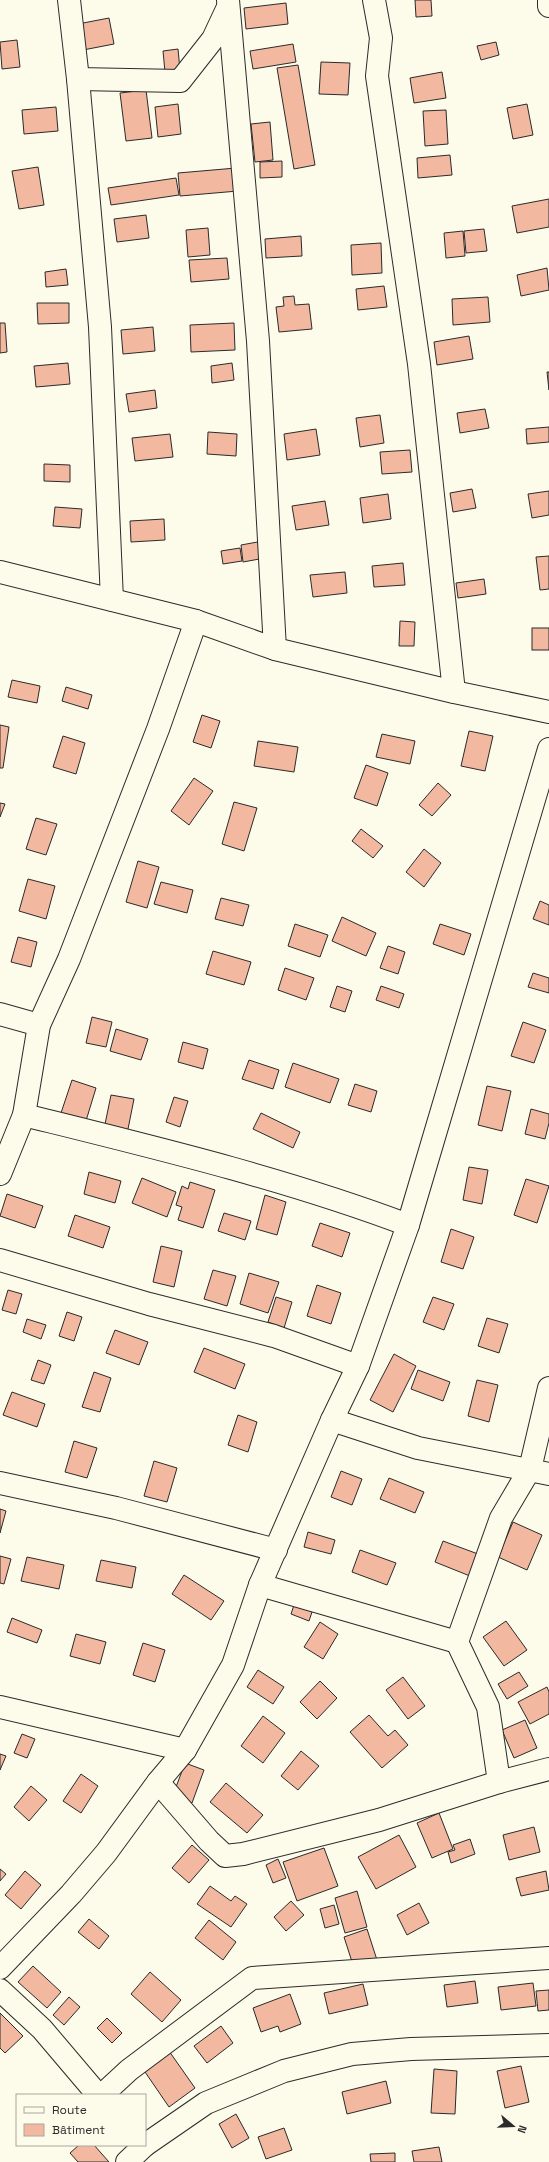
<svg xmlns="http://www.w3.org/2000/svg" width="549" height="2162" viewBox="0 0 549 2162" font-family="'Space Grotesk',sans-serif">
  <rect width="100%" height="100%" fill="#fdfbea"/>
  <g fill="#f2b8a0" stroke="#2b2b2b">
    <path d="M415 0H431L432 16 416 17Z"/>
    <path d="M286 3 288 24 246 29 244 8Z"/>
    <path d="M109 18 114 44 83 50 78 24Z"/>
    <path d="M17 40 20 67 2 69 0 42Z"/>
    <path d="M496 42 499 55 481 60 477 46Z"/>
    <path d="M293 44 296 62 253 69 250 51Z"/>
    <path d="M178 49 180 70 165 72 163 51Z"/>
    <path d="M321 62 350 63 348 95 319 94Z"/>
    <path d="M298 65 315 165 294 169 277 68Z"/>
    <path d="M442 72 446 98 414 103 410 78Z"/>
    <path d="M146 90 152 138 126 141 120 93Z"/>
    <path d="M178 104 181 134 158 137 155 107Z"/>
    <path d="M527 104 533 135 513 139 507 108Z"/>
    <path d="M56 107 58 131 24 134 22 110Z"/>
    <path d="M446 110 448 144 425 146 423 111Z"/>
    <path d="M270 122 273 160 255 162 251 124Z"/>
    <path d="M450 155 452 175 418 178 417 158Z"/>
    <path d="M282 161V177L260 178V162Z"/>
    <path d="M38 167 44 205 19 209 12 171Z"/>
    <path d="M236 168 238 191 180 196 178 173Z"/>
    <path d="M176 178 179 195 111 205 108 188Z"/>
    <path d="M549 199V227L517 233 512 206Z"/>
    <path d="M146 215 149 238 117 242 114 219Z"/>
    <path d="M208 228 210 255 188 257 186 230Z"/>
    <path d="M484 229 487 251 466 253 464 231Z"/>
    <path d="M463 231 465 256 446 258 444 233Z"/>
    <path d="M301 236 302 256 266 258 265 239Z"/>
    <path d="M381 243 382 273 352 275 351 245Z"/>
    <path d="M227 258 229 279 191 282 189 260Z"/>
    <path d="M547 268 549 290 521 296 517 275Z"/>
    <path d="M66 269 68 285 46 287 45 272Z"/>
    <path d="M384 286 387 307 358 310 356 289Z"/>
    <path d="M294 296 295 305 309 304 312 329 279 332 276 307 284 306 283 297Z"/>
    <path d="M488 297 490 322 453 325 452 299Z"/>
    <path d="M37 303H69V323L38 324Z"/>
    <path d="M0 323H5L7 352 0 353Z"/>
    <path d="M234 323 235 350 191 352 190 325Z"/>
    <path d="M153 327 155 351 123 354 121 330Z"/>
    <path d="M469 336 473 359 437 365 434 342Z"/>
    <path d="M68 363 70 384 36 387 34 366Z"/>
    <path d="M232 363 234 380 212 383 211 366Z"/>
    <path d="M547 372H549V390Z"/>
    <path d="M155 390 157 408 129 412 126 394Z"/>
    <path d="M485 409 489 428 460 433 457 413Z"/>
    <path d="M380 415 384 443 360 447 356 418Z"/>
    <path d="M549 427V442L527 444 526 429Z"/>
    <path d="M316 429 320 455 287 460 284 434Z"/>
    <path d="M208 432 237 434 236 456 207 454Z"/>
    <path d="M170 434 173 457 135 461 132 438Z"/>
    <path d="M410 450 412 472 382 474 380 452Z"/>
    <path d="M44 464 70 465V482L44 481Z"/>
    <path d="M472 489 476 508 453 512 450 493Z"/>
    <path d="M549 491V515L532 518 528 494Z"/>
    <path d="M388 494 391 519 363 523 360 498Z"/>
    <path d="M325 501 329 525 296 530 292 506Z"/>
    <path d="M55 507 82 509 80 528 53 526Z"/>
    <path d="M164 519 165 540 131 542 130 521Z"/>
    <path d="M263 541 265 558 243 562 241 545Z"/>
    <path d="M240 548 242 561 223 564 221 551Z"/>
    <path d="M549 556V589L540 590 536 557Z"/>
    <path d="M403 563 405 585 374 587 372 566Z"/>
    <path d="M345 572 347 593 313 597 310 575Z"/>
    <path d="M484 579 486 594 458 598 456 583Z"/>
    <path d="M400 621 415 622 414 646H399Z"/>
    <rect x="532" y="628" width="17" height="22"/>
    <path d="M12 680 40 686 37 703 8 697Z"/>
    <path d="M66 687 92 695 88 709 62 701Z"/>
    <path d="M202 715 220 721 211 748 193 742Z"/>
    <path d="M0 725 9 727 3 768H0Z"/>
    <path d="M469 731 493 736 485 771 461 766Z"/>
    <path d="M382 734 415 741 410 764 376 757Z"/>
    <path d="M63 736 85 743 76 774 53 767Z"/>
    <path d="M258 741 298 747 294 772 254 766Z"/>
    <path d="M366 765 388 773 377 806 354 798Z"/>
    <path d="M194 778 213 791 189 825 171 811Z"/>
    <path d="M438 783 451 795 432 816 419 805Z"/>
    <path d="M234 802 257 808 244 851 222 844Z"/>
    <path d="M0 803 5 804 0 817Z"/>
    <path d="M36 818 57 824 46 855 26 849Z"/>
    <path d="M361 829 383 846 373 858 352 841Z"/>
    <path d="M424 849 441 863 424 887 406 872Z"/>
    <path d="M138 861 159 867 147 908 126 902Z"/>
    <path d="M28 879 55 886 46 919 19 911Z"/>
    <path d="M161 882 193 890 187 913 154 904Z"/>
    <path d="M221 898 249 905 243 926 215 919Z"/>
    <path d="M540 901 549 905V925L533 919Z"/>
    <path d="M342 917 376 933 366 956 332 941Z"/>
    <path d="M295 924 328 935 320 957 288 946Z"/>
    <path d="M440 924 471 934 464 955 433 944Z"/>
    <path d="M18 937 37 942 31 967 11 962Z"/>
    <path d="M388 946 405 952 398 974 380 968Z"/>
    <path d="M213 951 251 962 244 985 206 974Z"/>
    <path d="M285 968 314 978 306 1000 278 990Z"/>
    <path d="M533 973 549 978V993L528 987Z"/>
    <path d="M337 986 352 991 345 1012 330 1007Z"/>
    <path d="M381 986 404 994 399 1008 376 1000Z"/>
    <path d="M92 1017 112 1022 106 1047 86 1043Z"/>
    <path d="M523 1022 546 1030 534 1063 511 1056Z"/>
    <path d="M116 1029 148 1039 141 1060 110 1051Z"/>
    <path d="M183 1042 208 1049 203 1069 178 1062Z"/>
    <path d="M249 1060 279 1070 273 1089 242 1079Z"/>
    <path d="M293 1063 339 1079 330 1103 285 1087Z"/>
    <path d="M72 1080 96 1088 85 1124 60 1116Z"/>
    <path d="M355 1084 377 1091 371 1112 348 1105Z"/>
    <path d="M487 1086 511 1091 502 1131 478 1125Z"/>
    <path d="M111 1095 134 1099 127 1134 104 1129Z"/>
    <path d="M174 1097 188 1101 180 1127 166 1122Z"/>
    <path d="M531 1109 549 1114V1123L545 1139 525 1134Z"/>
    <path d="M261 1113 300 1132 293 1148 253 1129Z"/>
    <path d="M469 1167 488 1170 482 1204 463 1200Z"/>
    <path d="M89 1172 121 1181 115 1203 84 1194Z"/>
    <path d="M142 1178 176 1192 167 1217 132 1203Z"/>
    <path d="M526 1179 549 1186 537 1223 514 1215Z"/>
    <path d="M190 1182 215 1190 203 1228 178 1220 182 1207 176 1205 182 1186 188 1189Z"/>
    <path d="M7 1194 43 1206 35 1228 0 1216Z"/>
    <path d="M265 1195 286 1202 277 1235 256 1229Z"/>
    <path d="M224 1213 251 1221 245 1240 218 1231Z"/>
    <path d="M75 1215 110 1227 103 1248 68 1236Z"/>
    <path d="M320 1223 350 1233 342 1257 312 1246Z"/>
    <path d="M451 1229 474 1237 463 1269 441 1262Z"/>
    <path d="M161 1246 182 1251 174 1287 153 1282Z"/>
    <path d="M213 1270 236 1276 227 1306 204 1299Z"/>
    <path d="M249 1273 279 1282 268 1313 240 1304Z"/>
    <path d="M317 1285 341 1293 331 1324 307 1316Z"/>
    <path d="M8 1290 22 1294 16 1314 2 1310Z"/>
    <path d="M276 1297 292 1302 284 1328 268 1322Z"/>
    <path d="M433 1297 454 1304 444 1330 423 1322Z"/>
    <path d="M67 1312 82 1317 74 1341 59 1336Z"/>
    <path d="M487 1318 508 1324 499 1353 478 1346Z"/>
    <path d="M27 1319 46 1325 41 1339 23 1332Z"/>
    <path d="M115 1330 148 1342 139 1365 106 1353Z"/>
    <path d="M204 1348 245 1364 235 1389 194 1372Z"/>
    <path d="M394 1354 416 1366 393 1412 370 1400Z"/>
    <path d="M38 1360 51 1365 44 1384 31 1380Z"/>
    <path d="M418 1370 450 1382 443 1401 411 1389Z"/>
    <path d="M94 1372 111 1378 100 1412 82 1407Z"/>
    <path d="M477 1380 498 1385 489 1422 468 1416Z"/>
    <path d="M12 1392 45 1404 37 1427 3 1415Z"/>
    <path d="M238 1415 257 1422 248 1452 228 1445Z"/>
    <path d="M74 1441 97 1448 87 1478 65 1472Z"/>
    <path d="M154 1461 177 1468 167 1502 144 1496Z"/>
    <path d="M341 1471 362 1479 352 1505 331 1497Z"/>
    <path d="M389 1478 424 1492 415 1513 380 1499Z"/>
    <path d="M0 1509 6 1511 0 1533Z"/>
    <path d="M513 1522 542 1535 527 1570 498 1557Z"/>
    <path d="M308 1532 335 1540 331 1554 304 1547Z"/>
    <path d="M443 1541 478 1554 470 1576 435 1562Z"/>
    <path d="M360 1550 396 1563 387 1585 352 1572Z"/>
    <path d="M0 1556 11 1559 4 1584 0 1583Z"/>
    <path d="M27 1557 64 1565 59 1589 21 1581Z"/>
    <path d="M101 1560 136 1567 132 1588 96 1581Z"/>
    <path d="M184 1575 224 1601 211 1620 172 1594Z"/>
    <path d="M296 1599 314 1606 309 1621 291 1614Z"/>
    <path d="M12 1618 42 1630 37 1643 7 1632Z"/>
    <path d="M506 1621 527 1650 504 1666 483 1637Z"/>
    <path d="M320 1622 338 1634 323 1659 304 1647Z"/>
    <path d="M76 1634 106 1642 100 1664 70 1656Z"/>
    <path d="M143 1643 165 1650 155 1682 133 1675Z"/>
    <path d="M258 1670 284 1687 273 1704 247 1687Z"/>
    <path d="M519 1672 528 1686 507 1699 498 1684Z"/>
    <path d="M403 1677 425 1706 408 1719 386 1690Z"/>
    <path d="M320 1681 337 1698 317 1719 300 1702Z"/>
    <path d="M547 1687 549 1692V1714L530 1724 518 1702Z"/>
    <path d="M369 1715 388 1736 395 1730 408 1745 382 1768 350 1732Z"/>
    <path d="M263 1716 285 1733 263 1763 241 1746Z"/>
    <path d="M525 1720 537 1748 514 1758 502 1730Z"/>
    <path d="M22 1734 35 1739 27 1758 14 1753Z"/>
    <path d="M301 1751 319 1766 298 1790 281 1776Z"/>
    <path d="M0 1754 6 1756 0 1770Z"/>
    <path d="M185 1763 204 1770 192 1803 173 1795Z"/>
    <path d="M81 1774 98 1786 81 1813 63 1801Z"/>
    <path d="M226 1783 263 1815 247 1833 210 1802Z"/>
    <path d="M31 1786 47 1800 29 1821 14 1807Z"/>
    <path d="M439 1813 453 1849 432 1858 417 1823Z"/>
    <path d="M534 1827 540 1852 509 1860 503 1835Z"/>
    <path d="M399 1835 416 1867 376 1889 358 1857Z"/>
    <path d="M470 1839 475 1854 451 1863 448 1852 455 1850 453 1845Z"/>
    <path d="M192 1845 209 1860 189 1883 172 1868Z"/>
    <path d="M324 1848 338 1886 297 1901 283 1862Z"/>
    <path d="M278 1859 286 1878 273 1883 266 1865Z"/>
    <path d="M0 1869 6 1874 0 1881Z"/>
    <path d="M25 1871 41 1885 21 1909 5 1895Z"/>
    <path d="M546 1871 549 1890 521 1896 516 1878Z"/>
    <path d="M210 1886 231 1901 235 1896 247 1904 231 1927 197 1904Z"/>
    <path d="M357 1891 367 1927 345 1933 335 1898Z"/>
    <path d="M291 1901 304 1915 286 1931 274 1917Z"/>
    <path d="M419 1903 429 1923 407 1935 397 1915Z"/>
    <path d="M334 1905 339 1924 325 1928 320 1909Z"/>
    <path d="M89 1919 109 1936 99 1949 78 1932Z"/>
    <path d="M209 1920 236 1942 223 1960 195 1938Z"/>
    <path d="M367 1929 377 1960 354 1968 344 1937Z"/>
    <path d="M33 1966 61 1992 47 2008 18 1982Z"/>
    <path d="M150 1972 181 2000 162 2022 131 1994Z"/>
    <path d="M475 1981 478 2003 447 2007 444 1985Z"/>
    <path d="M533 1983 536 2006 501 2010 498 1987Z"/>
    <path d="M363 1984 368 2005 329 2014 324 1993Z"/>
    <path d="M549 1990V2010L538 2011 536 1991Z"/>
    <path d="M290 1994 301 2024 280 2032 278 2026 261 2032 253 2008Z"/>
    <path d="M69 1997 80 2007 64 2025 53 2015Z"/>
    <path d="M0 2013 23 2036 5 2053 0 2048Z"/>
    <path d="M107 2018 122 2033 112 2043 97 2028Z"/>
    <path d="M221 2026 233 2043 207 2063 194 2046Z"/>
    <path d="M169 2051 195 2088 169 2107 143 2069Z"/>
    <path d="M521 2066 529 2102 505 2108 497 2071Z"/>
    <path d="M434 2069 457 2071 455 2114 431 2113Z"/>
    <path d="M386 2081 391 2103 347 2114 342 2092Z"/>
    <path d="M236 2114 249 2138 232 2148 219 2124Z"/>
    <path d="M284 2128 292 2150 266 2159 258 2137Z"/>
    <path d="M79 2145H94L109 2162H78L70 2153Z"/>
    <path d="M439 2147 442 2162H414L412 2151Z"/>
    <path d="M395 2153V2162H371L370 2154Z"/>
  </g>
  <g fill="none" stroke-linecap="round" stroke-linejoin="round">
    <g stroke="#2b2b2b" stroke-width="24">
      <g id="minor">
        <path d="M69 0 78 79 100 327 112 600"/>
        <path d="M228 0 258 341 275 649"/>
        <path d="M374 0 381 38 377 76 419 364 454 692"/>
        <path d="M549 0V6"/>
        <path d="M78 79 180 81 213 39 228 7"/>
        <path d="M0 572 196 621 275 649 454 692 549 712"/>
        <path d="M0 1014 39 1025"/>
        <path d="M24 1115C153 1147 283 1178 408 1225"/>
        <path d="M0 1174 24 1115 39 1025 69 959 158 729 196 621"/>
        <path d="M0 1260 149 1304 274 1336 358 1366"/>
        <path d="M332 1420 418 1448 549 1474"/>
        <path d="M0 1483 116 1508 276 1550"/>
        <path d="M260 1585 457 1642"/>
        <path d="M0 1707 185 1750"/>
        <path d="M158 1782 209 1841 225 1856 243 1854 379 1820 499 1782 549 1769"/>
        <path d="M499 1782 488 1707 457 1642 501 1518 530 1469 549 1388"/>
        <path d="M0 1968 71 1894 106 1853 158 1782 185 1750 233 1665 260 1585 332 1420 358 1366 408 1225 549 749"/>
        <path d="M0 1990 42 2029 98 2095"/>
        <path d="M102 2095 129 2070 252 1978 549 1958"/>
        <path d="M145 2145 206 2103 284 2071 352 2054 411 2049 549 2045"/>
        <path d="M127 2162 145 2145"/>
      </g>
    </g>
    <use href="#minor" stroke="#fdfbea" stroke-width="22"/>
  </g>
  <rect x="16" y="2094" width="130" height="52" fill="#fdfbea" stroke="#a9a89e"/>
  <rect x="24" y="2107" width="20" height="6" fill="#fdfbea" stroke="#a9a89e"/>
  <text x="52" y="2114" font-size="12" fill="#2b2b2b">Route</text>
  <rect x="24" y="2124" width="20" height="12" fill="#f2b8a0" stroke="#a9a89e"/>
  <text x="52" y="2134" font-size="12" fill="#2b2b2b">Bâtiment</text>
  <g transform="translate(513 2126) rotate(109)" stroke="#fdfbea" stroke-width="3" paint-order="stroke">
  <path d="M0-3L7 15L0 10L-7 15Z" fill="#2b2b2b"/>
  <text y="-6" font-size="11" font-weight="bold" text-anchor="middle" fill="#2b2b2b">N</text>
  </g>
</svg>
